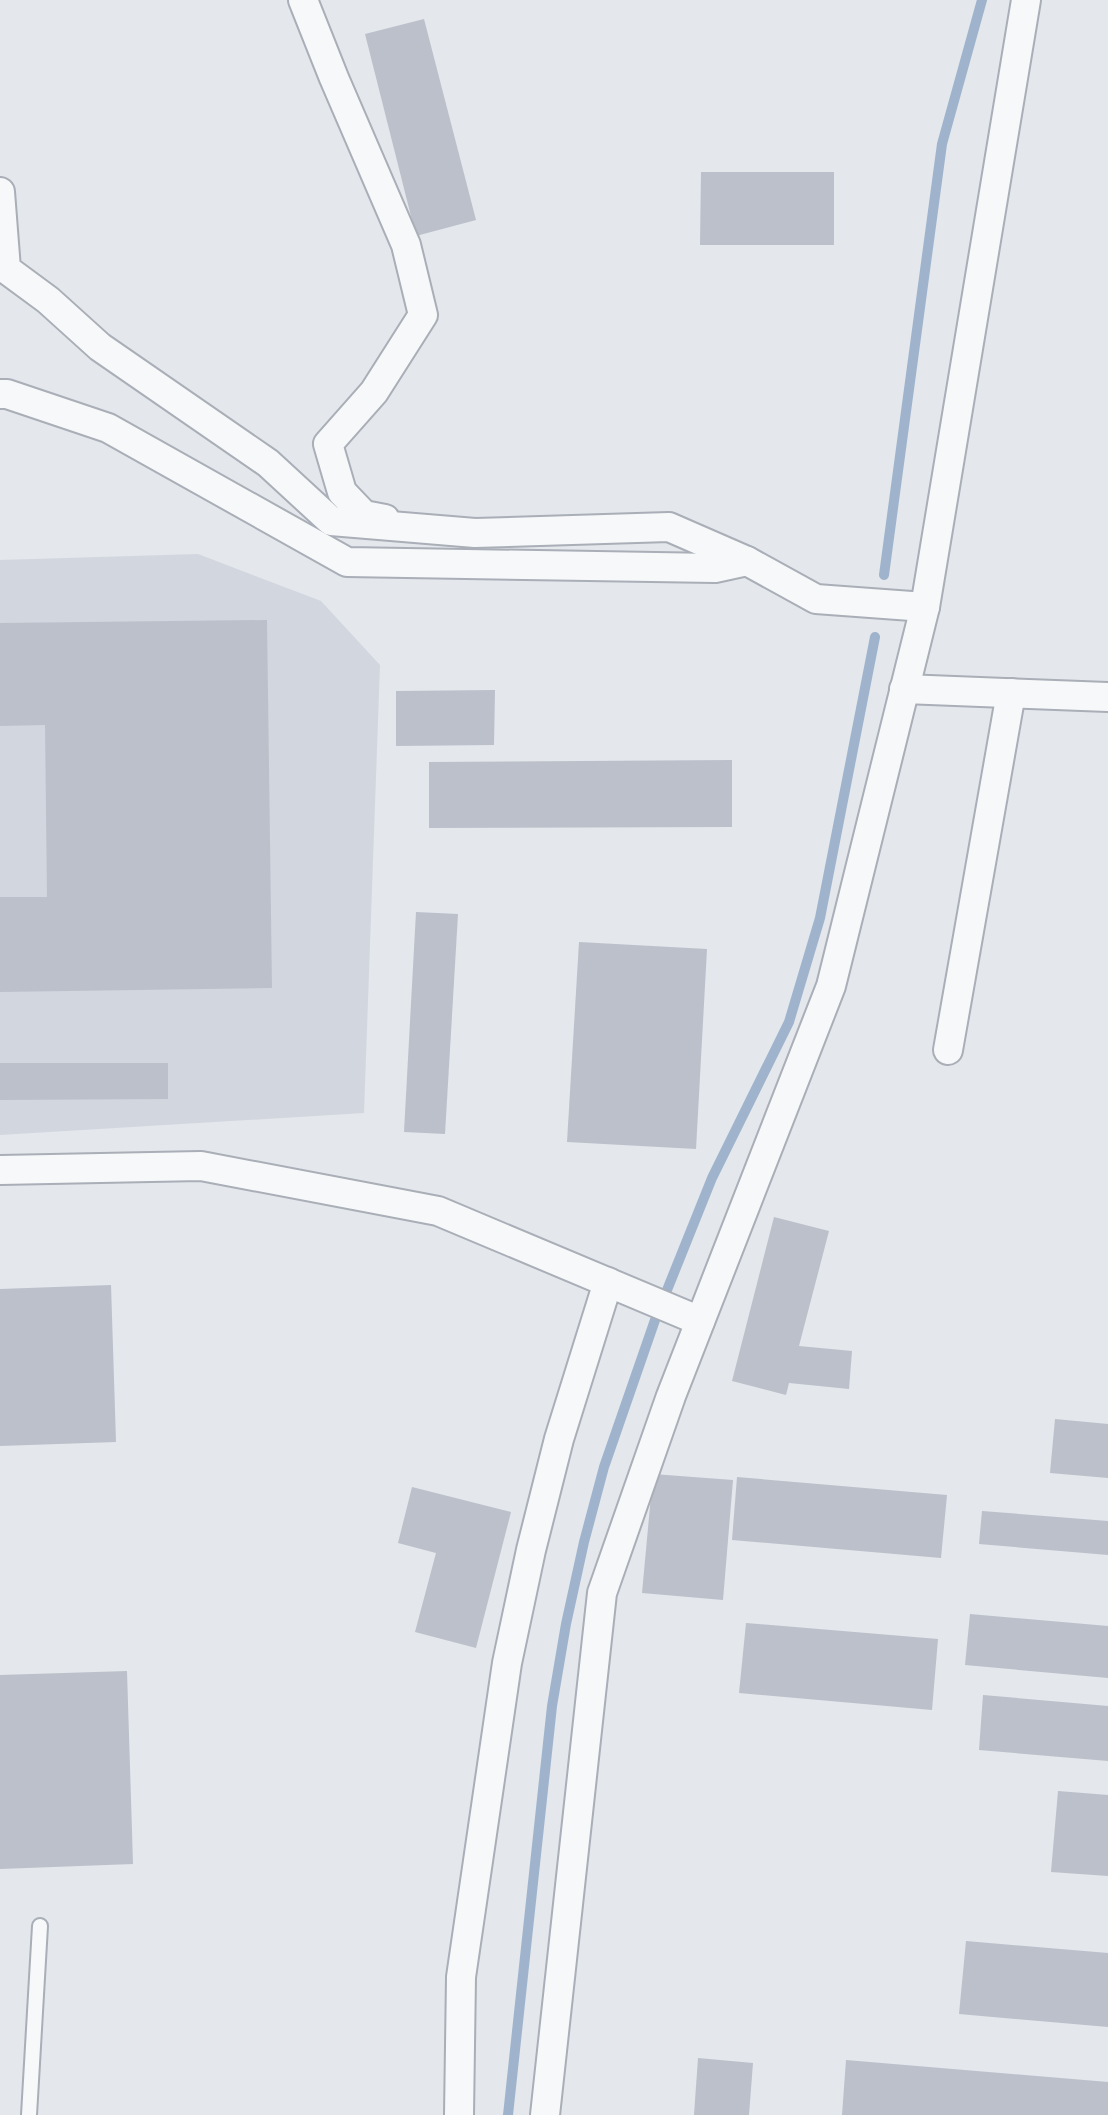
<svg xmlns="http://www.w3.org/2000/svg" width="1108" height="2115" viewBox="0 0 1108 2115" font-family="Raleway,sans-serif">
  <rect width="100%" height="100%" fill="#e4e7ec"/>
  <path fill="#d2d6de" d="M198 554 321 601 380 665 364 1113 0 1135V560Z"/>
  <g fill="none" stroke-linecap="round" stroke-linejoin="round">
    <g stroke="#9fb4cc" stroke-width="10">
      <path d="M884 575 942 144 982 0"/>
      <path d="M508 2115 552 1706 566 1624 584 1542 604 1467 655 1320 712 1178 789 1022 820 918 875 637"/>
    </g>
  </g>
  <g fill="#bbc0ca">
    <path d="M424 19 476 220 416 236 365 34Z"/>
    <path d="M701 172H834V245H700Z"/>
    <path d="M267 620 272 988 0 992V897H47L45 725 0 726V623Z"/>
    <path d="M495 690 494 745 396 746V691Z"/>
    <path d="M732 760V827L429 828V762Z"/>
    <path d="M416 912 458 914 445 1134 404 1132Z"/>
    <path d="M579 942 707 949 696 1149 567 1142Z"/>
    <path d="M0 1063H168V1099L0 1100Z"/>
    <path d="M774 1217 829 1231 799 1346 852 1351 849 1389 789 1383 786 1395 732 1381Z"/>
    <path d="M111 1285 116 1442 0 1446V1289Z"/>
    <path d="M1055 1419 1108 1424V1478L1050 1473Z"/>
    <path d="M653 1474 733 1480 723 1600 642 1593Z"/>
    <path d="M737 1477 947 1495 941 1558 732 1540Z"/>
    <path d="M412 1487 511 1512 476 1648 415 1632 436 1553 398 1543Z"/>
    <path d="M982 1511 1108 1521V1555L979 1544Z"/>
    <path d="M970 1614 1108 1626V1678L965 1665Z"/>
    <path d="M746 1623 938 1639 932 1710 739 1693Z"/>
    <path d="M127 1671 133 1864 0 1869V1675Z"/>
    <path d="M983 1695 1108 1706V1761L979 1750Z"/>
    <path d="M1058 1791 1108 1795V1876L1051 1872Z"/>
    <path d="M966 1941 1108 1953V2027L959 2014Z"/>
    <path d="M698 2058 753 2063 749 2115H694Z"/>
    <path d="M846 2060 1108 2082V2115H842Z"/>
  </g>
  <g fill="none" stroke-linecap="round" stroke-linejoin="round">
    <g stroke="#a9aeb7" stroke-width="18">
      <path id="lane" d="M29 2115 40 1926"/>
    </g>
    <g stroke="#a9aeb7" stroke-width="32">
      <g id="street">
        <path d="M303 0 334 78 406 245 423 315 374 392 328 444 342 492 364 515 385 519"/>
        <path d="M0 192 6 269 48 300 100 347 268 463 331 521 475 533 669 527 747 561 816 599 925 607"/>
        <path d="M0 394H7L108 428 347 562 715 568 747 561"/>
        <path d="M904 689 1108 697"/>
        <path d="M948 1050 1011 693"/>
        <path d="M0 1170 201 1166 438 1211 700 1321"/>
        <path d="M459 2115 461 1977 507 1663 531 1550 559 1439 608 1282"/>
        <path d="M545 2115 602 1593 671 1396 831 986 925 607 1026 0"/>
      </g>
    </g>
    <use href="#lane" stroke="#f7f8fa" stroke-width="14"/>
    <use href="#street" stroke="#f7f8fa" stroke-width="28"/>
  </g>
</svg>
